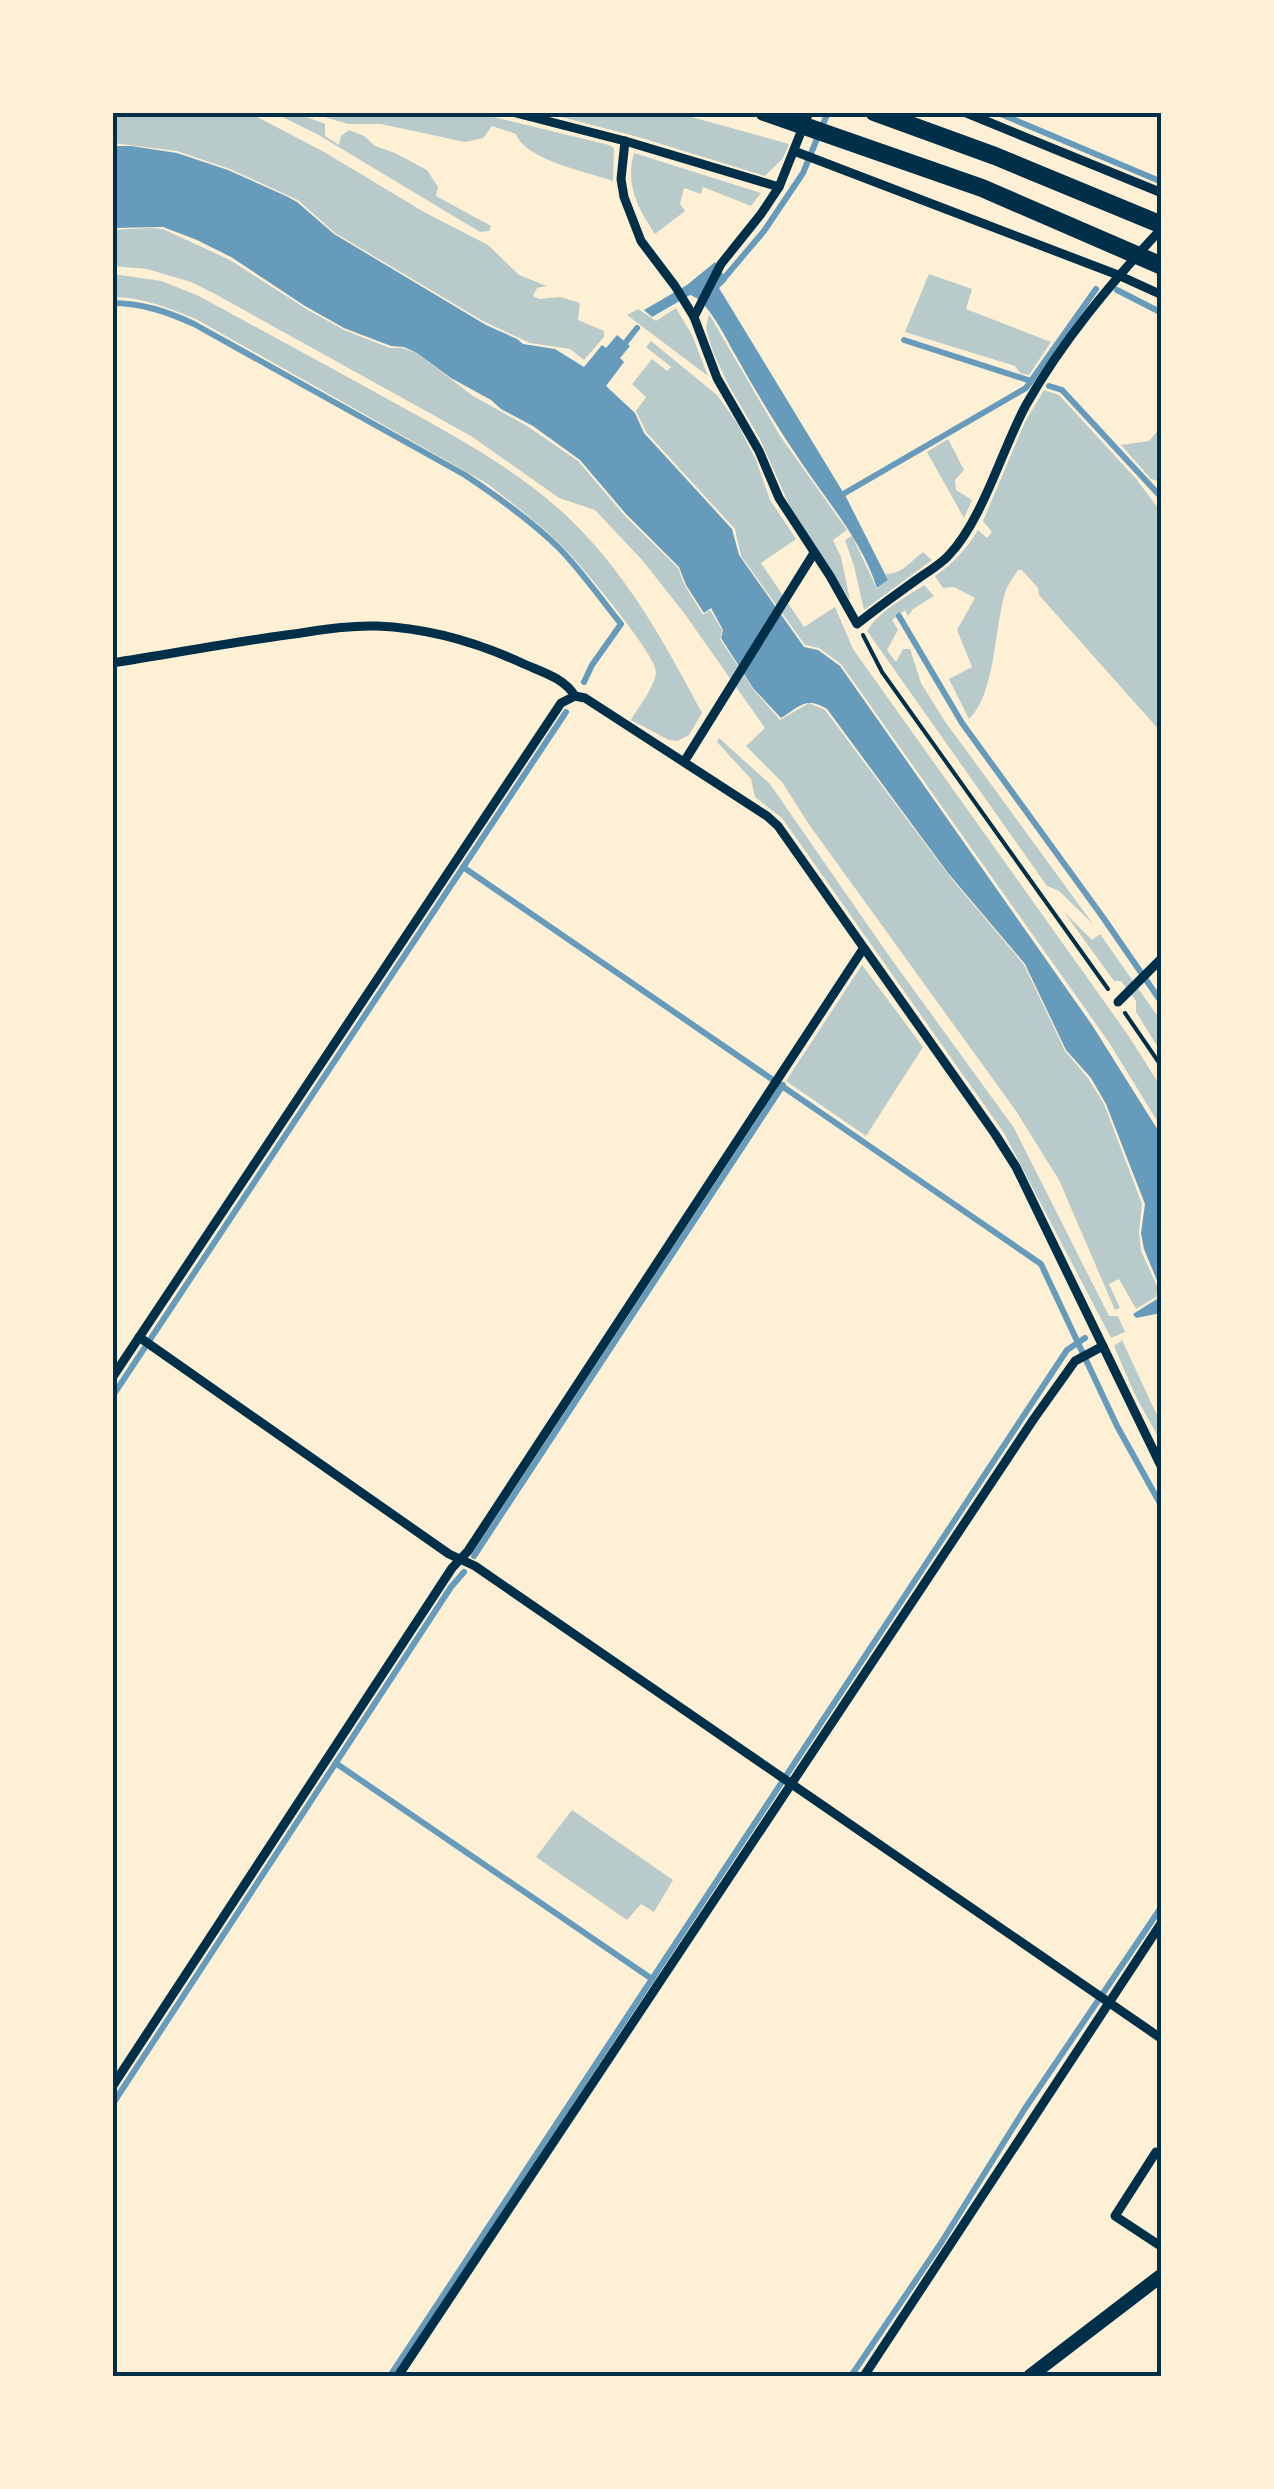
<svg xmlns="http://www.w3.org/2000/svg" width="1274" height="2489" viewBox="0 0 1274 2489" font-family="Barlow,sans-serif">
  <rect width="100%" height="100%" fill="#fdf0d5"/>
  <g fill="#b9caca">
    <path d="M248 112 326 153 424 212 488 245 519 275 547 286 537 288 533 296 539 299 560 297 580 303 578 320 604 331V337L584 360 570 349 530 343 483 321 335 233 298 200 230 169 177 151 113 143V113Z"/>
    <path d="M274 113H296L325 124V136L339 145 341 136 349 130 364 136 375 146 395 153 427 170 438 187 436 196 491 226 489 231 480 232 317 134Z"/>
    <path d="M477 113 609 145 614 148 613 181C588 172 525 160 516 134L492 126 483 138 465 142 381 124H348L311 113Z"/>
    <path d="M546 113H677L789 144 783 158 765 176 642 138Z"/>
    <path d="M634 153 761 193 751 206 703 187 701 194 684 188 680 204 685 211 655 234C638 208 625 185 634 153Z"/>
    <path d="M148 228 163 229 230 260 308 310 344 330 390 348H402L417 353 473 396 527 426 578 461 625 516 678 568 684 584 703 615 710 610 722 630 720 639 753 689 780 720 809 703 825 710 950 877 1024 965 1065 1051 1088 1078 1104 1104 1142 1204 1139 1232 1141 1251 1158 1288 1156 1297 1136 1309 1119 1279 1109 1284 1120 1308 1115 1310 1059 1180 1016 1111 808 823 782 782 746 746 765 728 684 613 643 561 595 510 559 498 471 436 215 294 191 282 147 269 113 266 112 230Z"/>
    <path d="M113 274 161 281 197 295C261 330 326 365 391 401 462 440 536 479 590 540 637 592 669 651 702 713L689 735 678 741 669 740 631 720C639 706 655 687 656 672 656 654 581 565 565 549 542 525 514 505 488 484L196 319C169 308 142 297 113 297Z"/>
    <path d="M929 274 972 289 966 309 1051 342 1029 375 1020 373 1015 366 905 332Z"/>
    <path d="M676 308 692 335 708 376 627 315 638 309 656 321Z"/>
    <path d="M709 314 780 436 847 530 833 540 841 557 850 600 792 511 759 437 729 386 713 352 706 328Z"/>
    <path d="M651 341 717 395 737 423 756 460 770 500 796 539 761 563 804 627 835 607 853 649 1128 1035 1161 1087V1127L1108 1041 841 664 819 648 805 645 741 556 735 529 646 432 636 411 646 397 632 384 652 359 667 371 671 367 646 347Z"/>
    <path d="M1044 390 1059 395 1137 480 1161 512V732L1039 595 1038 588 1022 570H1018C1014 576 1009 583 1006 590 994 626 996 694 969 719L949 679 972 667 957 630 975 598 954 587 943 588 935 576C954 563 966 549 978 530L987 538 992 532 983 521 1025 422Z"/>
    <path d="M1161 427V482L1151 479 1121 445 1149 441Z"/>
    <path d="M948 439 964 470 955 480 956 490 972 500 964 518 927 452Z"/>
    <path d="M852 536 877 589 888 580 886 574C902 574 910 562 923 552L932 560 864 610 854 566 845 540Z"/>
    <path d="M924 585 934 596 913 609 908 616 905 610 892 620 898 630 887 650 896 662 903 649H910L921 683 944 720 1093 924 1059 891 1047 886 867 631C878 612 905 598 924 585Z"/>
    <path d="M719 738 770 784 887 953 1014 1128 1109 1316H1118L1125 1332 1111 1338 1004 1133 782 818 755 797 751 779 717 742Z"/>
    <path d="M1064 912 1092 940 1100 934 1161 1021V1052L1136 1012V1001L1121 981H1114Z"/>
    <path d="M862 965 923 1047 866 1136 786 1081Z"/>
    <path d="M1122 1340 1161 1424V1442L1135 1395 1114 1346Z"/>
    <path d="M572 1810 673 1880 654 1912 641 1904 627 1920 536 1857Z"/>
  </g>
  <g fill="#669bbc">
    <path d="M113 146H131L177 153 228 170 286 196 297 202 334 234 486 325 517 339 523 344 555 349 584 367 602 345 606 348 617 335 630 346 620 358 624 362 606 386 635 413 644 433 732 529 739 555 804 647 818 650 840 666 1092 1025 1161 1135V1313L1136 1318 1133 1314 1157 1299 1160 1288 1144 1249 1141 1233 1145 1204 1106 1104 1091 1078 1066 1050 1025 964 948 873 827 709C806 696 800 706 781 718L753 688 721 638 723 630 711 608 704 613 686 585 679 567 626 514 580 460 533 426 501 409 491 400 451 378 417 353 404 347 391 346 344 328 305 306 231 257 197 240 163 227 113 228Z"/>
    <path d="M715 262 727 280 719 288 846 497 888 580 877 588C862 541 828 502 801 462 778 428 756 392 736 356 726 339 708 300 690 295L652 317 644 310 687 285Z"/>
  </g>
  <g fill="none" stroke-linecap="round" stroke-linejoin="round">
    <g stroke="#669bbc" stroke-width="6">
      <path d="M996 112 1162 182"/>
      <path d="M720 283 764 231 803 173 828 112"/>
      <path d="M1117 290 1162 313"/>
      <path d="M112 303C142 303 168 312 194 324L465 475C498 497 532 521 560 549 582 572 601 599 621 624L592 665 584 682"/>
      <path d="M904 340 1031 381"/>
      <path d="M622 347 637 328"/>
      <path d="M1049 386 1062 390 1162 498"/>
      <path d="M838 497 1026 388 1096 289"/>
      <path d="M899 616 962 723 1102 916 1162 1003"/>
      <path d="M463 867 1041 1264 1117 1426 1162 1507"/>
      <path d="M112 1397 566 712"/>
      <path d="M474 1556 783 1085"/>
      <path d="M337 1764 652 1979"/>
      <path d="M112 2105 451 1587 464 1572"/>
      <path d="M390 2376 1067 1350 1085 1338"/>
      <path d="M851 2376 941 2243 1024 2110 1162 1906"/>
    </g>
    <g stroke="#003049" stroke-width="4">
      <path d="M863 635 882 672 1108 989"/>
      <path d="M1125 1013 1162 1067"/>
    </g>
    <g stroke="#003049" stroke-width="9">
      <path d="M512 112 625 141 779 187"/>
      <path d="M964 112 1162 193"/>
      <path d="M625 141 621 179 624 197 641 241 675 286 694 317 717 378 759 451 779 498 830 576 857 624C877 608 898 593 919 578 929 571 941 564 949 555 983 519 1002 449 1026 405 1063 340 1111 283 1162 228"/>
      <path d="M794 151 1118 275 1162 295"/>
      <path d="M694 317 721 264 761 214 779 187 809 112"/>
      <path d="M112 663C170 654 228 643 286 635 316 631 346 625 377 626 427 628 479 643 524 664 542 672 564 678 575 696"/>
      <path d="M684 762 814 553"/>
      <path d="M1118 1002 1162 958"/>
      <path d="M139 1337 449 1554 475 1566 1162 2039"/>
      <path d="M112 1378 561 703 575 696 585 698 767 816 778 826 995 1134 1016 1167 1162 1468"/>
      <path d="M112 2087 452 1568 468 1551 863 949"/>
      <path d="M1156 2152 1115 2216 1162 2247"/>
      <path d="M398 2376 1033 1420 1075 1361 1103 1346"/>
      <path d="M864 2376 1162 1922"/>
    </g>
    <path stroke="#003049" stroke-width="14" d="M1030 2376 1162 2275"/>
    <g stroke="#003049" stroke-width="18">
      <path d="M764 112 982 188 1162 266"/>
      <path d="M874 112 995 156 1162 225"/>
    </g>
  </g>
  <rect width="1274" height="2489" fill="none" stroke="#fdf0d5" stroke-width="230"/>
  <rect x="115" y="115" width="1044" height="2259" fill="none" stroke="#003049" stroke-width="4"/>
</svg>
